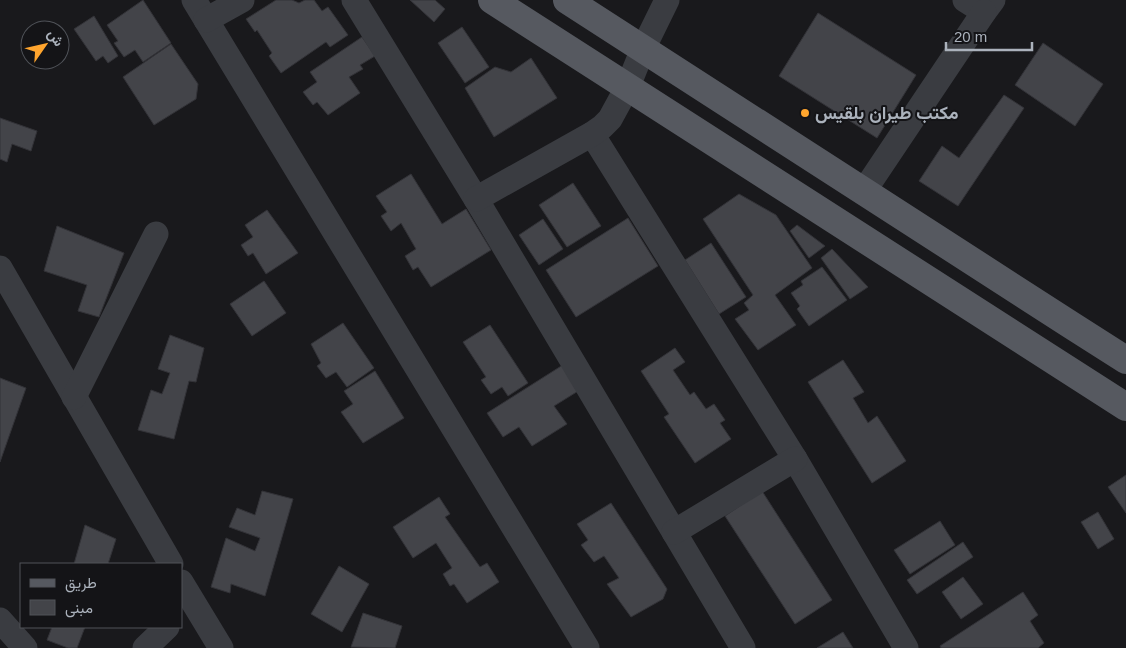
<svg xmlns="http://www.w3.org/2000/svg" width="1126" height="648" viewBox="0 0 1126 648" font-family="Arial,Vazirmatn,sans-serif">
  <rect width="100%" height="100%" fill="#19191c"/>
  <g fill="#434449" stroke="#333338">
    <path d="M143 0 171 43 143 62 135 50 124 57 114 43 118 41 107 25Z"/>
    <path d="M276 0H292L299 3 305 0H314L322 11 328 7 348 35 330 47 326 42 281 73 269 56 272 53 257 30 255 32 246 19Z"/>
    <path d="M410 0H435L445 9 434 22Z"/>
    <path d="M818 13 916 75 877 138 779 76Z"/>
    <path d="M94 16 118 56 108 63 103 56 96 61 74 29Z"/>
    <path d="M462 27 489 67 465 83 438 43Z"/>
    <path d="M362 37 375 56 360 65 363 69 349 77 360 93 328 115 317 102 313 105 303 92 317 82 310 72Z"/>
    <path d="M1043 43 1103 84 1075 126 1015 85Z"/>
    <path d="M171 44 198 84 196 99 154 125 123 77Z"/>
    <path d="M531 58 557 98 494 137 465 88 495 67 511 72Z"/>
    <path d="M1004 95 1024 108 958 206 919 181 942 146 959 158Z"/>
    <path d="M0 118 37 131 31 151 12 144 7 162 0 159Z"/>
    <path d="M411 174 442 224 466 209 491 250 431 287 418 267 413 270 405 256 416 249 401 223 391 231 381 216 387 212 376 196Z"/>
    <path d="M573 183 601 226 567 247 539 205Z"/>
    <path d="M739 194 776 215 812 268 775 295 796 325 758 350 735 319 749 310 744 303 753 295 703 219Z"/>
    <path d="M267 210 298 253 266 274 253 253 248 256 241 245 253 237 245 225Z"/>
    <path d="M628 218 658 266 576 317 546 270Z"/>
    <path d="M543 219 563 249 539 265 519 235Z"/>
    <path d="M797 225 825 246 809 258 790 231Z"/>
    <path d="M57 226 124 253 99 317 78 311 87 285 44 271Z"/>
    <path d="M711 243 746 297 719 314 685 260Z"/>
    <path d="M832 249 868 287 850 299 821 258Z"/>
    <path d="M822 267 847 300 809 326 797 309 800 306 791 293 803 285 801 281Z"/>
    <path d="M264 281 286 313 252 336 230 304Z"/>
    <path d="M343 323 374 368 347 387 336 372 326 378 317 366 321 363 311 344Z"/>
    <path d="M490 325 528 383 508 396 502 387 491 394 481 380 486 377 463 342Z"/>
    <path d="M170 335 204 348 196 382 189 381 174 439 138 430 151 390 162 394 170 373 158 369Z"/>
    <path d="M675 348 685 362 673 370 690 395 694 392 706 409 714 404 725 420 720 423 731 439 695 463 664 417 669 414 641 371Z"/>
    <path d="M843 360 864 392 853 398 868 423 877 416 906 461 872 483 808 382Z"/>
    <path d="M566 363 583 388 554 406 567 424 532 446 519 427 503 437 487 413Z"/>
    <path d="M375 371 404 418 363 443 341 412 353 404 344 391Z"/>
    <path d="M0 378 26 388 0 462Z"/>
    <path d="M1126 475V513L1108 487Z"/>
    <path d="M262 491 293 499 265 596 231 584 230 593 211 587 226 538 255 551 260 538 229 527 237 508 255 515Z"/>
    <path d="M762 491 832 600 795 624 725 516Z"/>
    <path d="M439 497 450 514 445 517 480 567 487 563 499 582 467 603 454 584 450 586 443 574 452 568 436 543 413 558 393 527Z"/>
    <path d="M611 503 667 589 663 599 631 617 607 584 619 578 604 556 594 562 581 545 588 540 577 524Z"/>
    <path d="M1098 512 1114 539 1098 549 1081 522Z"/>
    <path d="M940 521 955 545 910 574 894 550Z"/>
    <path d="M85 525 116 539 108 564H74Z"/>
    <path d="M963 542 973 557 917 594 907 580Z"/>
    <path d="M339 566 369 584 342 632 311 614Z"/>
    <path d="M963 577 983 604 961 619 942 592Z"/>
    <path d="M1023 592 1038 615 1030 621 1044 643 1038 648H941L940 646Z"/>
    <path d="M363 613 402 626 395 648 351 647Z"/>
    <path d="M52 627H85L77 648H68L47 640Z"/>
    <path d="M843 632 853 648H817Z"/>
  </g>
  <g fill="none" stroke-linecap="round" stroke-linejoin="round">
    <g stroke="#3a3c41" stroke-width="25">
      <path d="M194 0 587 648"/>
      <path d="M354 0 476 199 743 648"/>
      <path d="M965 0 984 12 993 0"/>
      <path d="M206 20 242 0"/>
      <path d="M592 134 795 459 906 648"/>
      <path d="M864 191 984 12"/>
      <path d="M476 199 592 134 602 127 610 119 628 86 643 49 667 0"/>
      <path d="M0 268 171 564"/>
      <path d="M74 397 156 234"/>
      <path d="M674 532 795 459"/>
      <path d="M181 582 221 648"/>
      <path d="M0 620 25 648"/>
      <path d="M145 648 167 627"/>
    </g>
    <g stroke="#565960" stroke-width="28">
      <path d="M492 0C704 134 914 273 1126 407"/>
      <path d="M567 0 1071 325 1126 360"/>
    </g>
  </g>
  <circle fill="#ffa52e" stroke="#141417" stroke-width="2" cx="805" cy="113" r="5"/>
  <g text-anchor="middle" dominant-baseline="central" stroke-width="4" stroke-linejoin="round" paint-order="stroke">
    <g font-size="18" font-weight="bold" fill="#abb2bc" stroke="#141417" text-anchor="start">
      <text x="815" y="113">مكتب طيران بلقيس</text>
    </g>
  </g>
  <rect x="20" y="563" width="162" height="65" fill="#141417" stroke="#505359"/>
  <rect x="30" y="579" width="25" height="8" fill="#565960" stroke="#505359"/>
  <text x="65" y="588" font-size="15" fill="#abb2bc">طريق</text>
  <rect x="30" y="600" width="25" height="15" fill="#434449" stroke="#505359"/>
  <text x="65" y="613" font-size="15" fill="#abb2bc">مبنى</text>
  <g transform="translate(45 45) rotate(56)"><circle r="24" fill="#141417" stroke="#505359"/>
  <path d="M0-4L9 19L0 12L-9 19Z" fill="#ffa52e"/>
  <text y="-8" font-size="14" font-weight="bold" text-anchor="middle" fill="#abb2bc">ش</text>
  </g>
  <path d="M946 42v8h86v-8" fill="none" stroke="#abb2bc" stroke-width="2.5"/>
  <text x="954" y="42" font-size="15" fill="#abb2bc" stroke="#141417" stroke-width="4" paint-order="stroke">20 m</text>
</svg>
